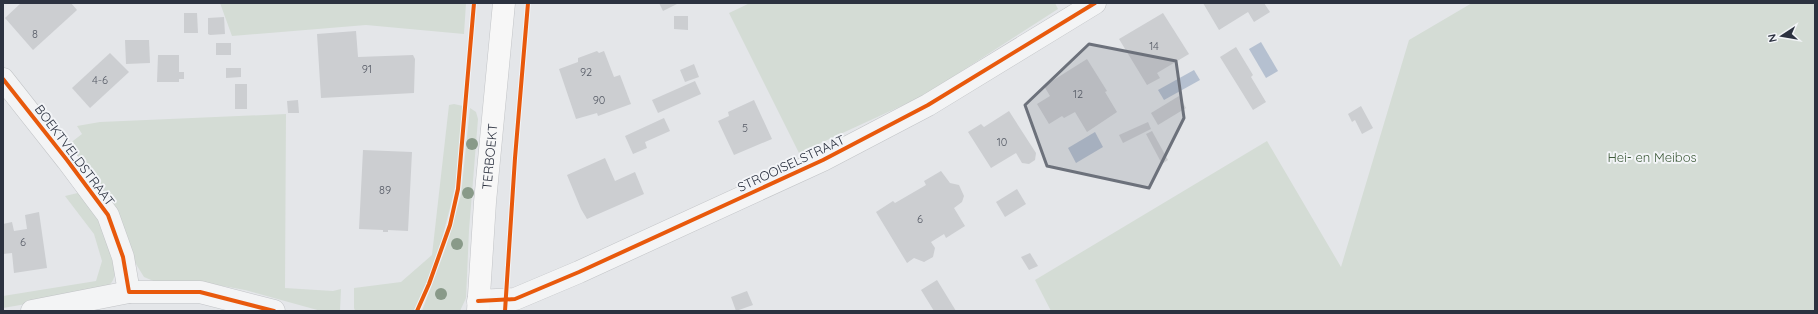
<svg xmlns="http://www.w3.org/2000/svg" width="1818" height="314" viewBox="0 0 1818 314" font-family="Quicksand,sans-serif">
  <rect width="100%" height="100%" fill="#e4e6e9"/>
  <g fill="#d4dcd5">
    <path d="M220 3H466L464 34 366 25 232 36Z"/>
    <path d="M750 3H1055L1058 9 923 96 799 153 729 13Z"/>
    <path d="M1472 3H1815V311H1051L1035 280 1267 141 1341 267 1409 40Z"/>
    <path d="M454 104 463 106 456 183 450 208 437 258 415 311H355L354 308V288L401 282 432 255 449 105Z"/>
    <path d="M470 108 476 112 478 119 469 230 466 298 460 311H422L446 247 461 195Z"/>
    <path d="M286 114 285 288 333 291 341 289 340 311H321L245 290 212 284 156 282 144 277 134 261 119 216 103 188 69 144 82 134 77 126 100 122Z"/>
    <path d="M82 192C95 211 124 258 113 280 109 289 98 291 90 293L3 308V296L96 281 102 261 94 234 65 196Z"/>
  </g>
  <g fill="#b5c0d0">
    <path d="M1261 42 1278 71 1266 78 1249 49Z"/>
    <path d="M1194 70 1200 80 1164 100 1158 90Z"/>
    <path d="M1095 132 1103 147 1076 163 1068 148Z"/>
  </g>
  <g fill="#ccced1">
    <path d="M21 3H71L77 10 33 50 5 18Z"/>
    <path d="M659 3H679L663 11Z"/>
    <path d="M1203 3H1264L1270 12 1254 22 1248 12 1219 30Z"/>
    <path d="M184 13H197L198 33H184Z"/>
    <path d="M1163 13 1189 54 1157 73 1160 78 1147 85 1119 39Z"/>
    <path d="M674 16H688V30L674 29Z"/>
    <path d="M224 17 225 34 210 35 208 34V18Z"/>
    <path d="M356 31 358 57 413 55 415 59 414 93 321 98 317 34Z"/>
    <path d="M125 40H149L150 63 126 64Z"/>
    <rect x="216" y="43" width="15" height="12"/>
    <path d="M1236 47 1253 75 1251 77 1266 102 1253 110 1220 57Z"/>
    <path d="M597 51 599 53 604 51 614 77 620 75 631 104 598 116 597 113 576 119 559 69 578 62V58Z"/>
    <path d="M110 53 129 72 90 108 72 88Z"/>
    <path d="M158 55H179V72H184V79H179V82H157Z"/>
    <path d="M1087 59 1107 91 1105 92 1117 112 1087 132 1075 112 1064 118 1062 116 1049 124 1037 104 1050 96 1044 86Z"/>
    <path d="M694 64 699 77 685 82 680 70Z"/>
    <path d="M226 68H241V77L226 78Z"/>
    <path d="M695 81 701 94 658 113 652 100Z"/>
    <rect x="235" y="84" width="12" height="25"/>
    <path d="M1179 96 1186 108 1158 125 1151 113Z"/>
    <path d="M298 100 299 113H288L287 101Z"/>
    <path d="M754 100 772 139 734 155 718 121 729 116 728 112Z"/>
    <path d="M1361 106 1373 128 1362 134 1355 120 1352 122 1348 114Z"/>
    <path d="M1009 111 1036 153 1035 160 1029 164 1022 163 1016 153 991 168 968 132 981 124 984 127Z"/>
    <path d="M664 118 670 131 645 142 647 148 633 154 625 136Z"/>
    <path d="M1148 122 1151 129 1123 143 1119 135Z"/>
    <path d="M1152 131 1168 160 1162 164 1146 134Z"/>
    <path d="M363 150 412 152 408 231 388 230V232H383V230L359 229Z"/>
    <path d="M605 158 615 181 635 172 644 194 587 219 581 209 567 175Z"/>
    <path d="M941 171 950 183 959 185 964 196 962 202 954 208 965 226 946 238 944 234 931 242 935 248 933 257 924 262 914 258 907 263 876 212 893 201 895 203 926 185 924 181Z"/>
    <path d="M1017 189 1026 204 1005 217 996 202Z"/>
    <path d="M39 212 47 268 14 273 12 253 3 254V224L12 222 14 231 27 229 25 215Z"/>
    <path d="M1030 253 1038 266 1029 270 1021 257Z"/>
    <path d="M937 280 956 311H934L921 290Z"/>
    <path d="M747 291 753 305 736 311 731 297Z"/>
  </g>
  <g fill="none" stroke-linecap="round" stroke-linejoin="round">
    <g stroke="#c2c4c7" stroke-width="23">
      <g id="street">
        <path d="M3 79 67 160 108 215 123 257 129 292"/>
        <path d="M478 301 515 299 579 272 823 160 928 105 1095 3"/>
        <path d="M32 311 129 292H200L274 311"/>
      </g>
    </g>
    <g stroke="#c2c4c7" stroke-width="23">
      <g id="secondary">
        <path id="s1" d="M478 311 485 202 504 3"/>
      </g>
    </g>
    <use href="#street" stroke="#f3f4f5" stroke-width="22"/>
    <use href="#secondary" stroke="#f7f7f7" stroke-width="22"/>
    <g stroke="#f2f4f7" stroke-width="6">
      <g id="cycleway">
        <path d="M3 79 67 160 108 215 123 257 129 292H200L274 311"/>
        <path d="M478 301 515 299 579 272 823 160 928 105 1095 3"/>
        <path d="M417 311 429 284 450 225 458 189 474 3"/>
        <path d="M505 311 515 158 528 3"/>
      </g>
    </g>
    <use href="#cycleway" stroke="#e8590c" stroke-width="4"/>
  </g>
  <g fill="#899a89">
    <circle cx="472" cy="144" r="6"/>
    <circle cx="468" cy="193" r="6"/>
    <circle cx="457" cy="244" r="6"/>
    <circle cx="441" cy="294" r="6"/>
  </g>
  <path fill="#6c717b" fill-opacity="0.2" stroke="#6c717b" stroke-width="3" stroke-linejoin="round" d="M1089 44 1176 61 1184 118 1149 188 1047 166 1025 105Z"/>
  <g text-anchor="middle" dominant-baseline="central" stroke-width="4" stroke-linejoin="round" paint-order="stroke">
    <g font-size="11" fill="#555a65">
      <text x="35" y="34">8</text>
      <text x="1154" y="46">14</text>
      <text x="367" y="69">91</text>
      <text x="586" y="72">92</text>
      <text x="100" y="80">4-6</text>
      <text x="1078" y="94">12</text>
      <text x="599" y="100">90</text>
      <text x="745" y="128">5</text>
      <text x="1002" y="142">10</text>
      <text x="385" y="190">89</text>
      <text x="920" y="219">6</text>
      <text x="23" y="242">6</text>
    </g>
    <g font-size="13" fill="#2c3240" stroke="#f2f4f7">
      <text transform="translate(75 155) rotate(53)">BOEKTVELDSTRAAT</text>
      <text stroke="none"><textPath href="#s1" startOffset="155">TERBOEKT</textPath></text>
      <text transform="translate(791 163) rotate(-25)">STROOISELSTRAAT</text>
    </g>
    <g font-size="13" fill="#3e5b3a" stroke="#f2f4f7">
      <text x="1652" y="157">Hei- en Meibos</text>
    </g>
  </g>
  <rect width="1818" height="314" fill="none" stroke="#2c3240" stroke-width="8"/>
  <g transform="translate(1782 36) rotate(258)" stroke="#f2f4f7" stroke-width="3" paint-order="stroke">
  <path d="M0-3L7 15L0 10L-7 15Z" fill="#2c3240"/>
  <text y="-6" font-size="11" font-weight="bold" text-anchor="middle" fill="#2c3240">N</text>
  </g>
</svg>
